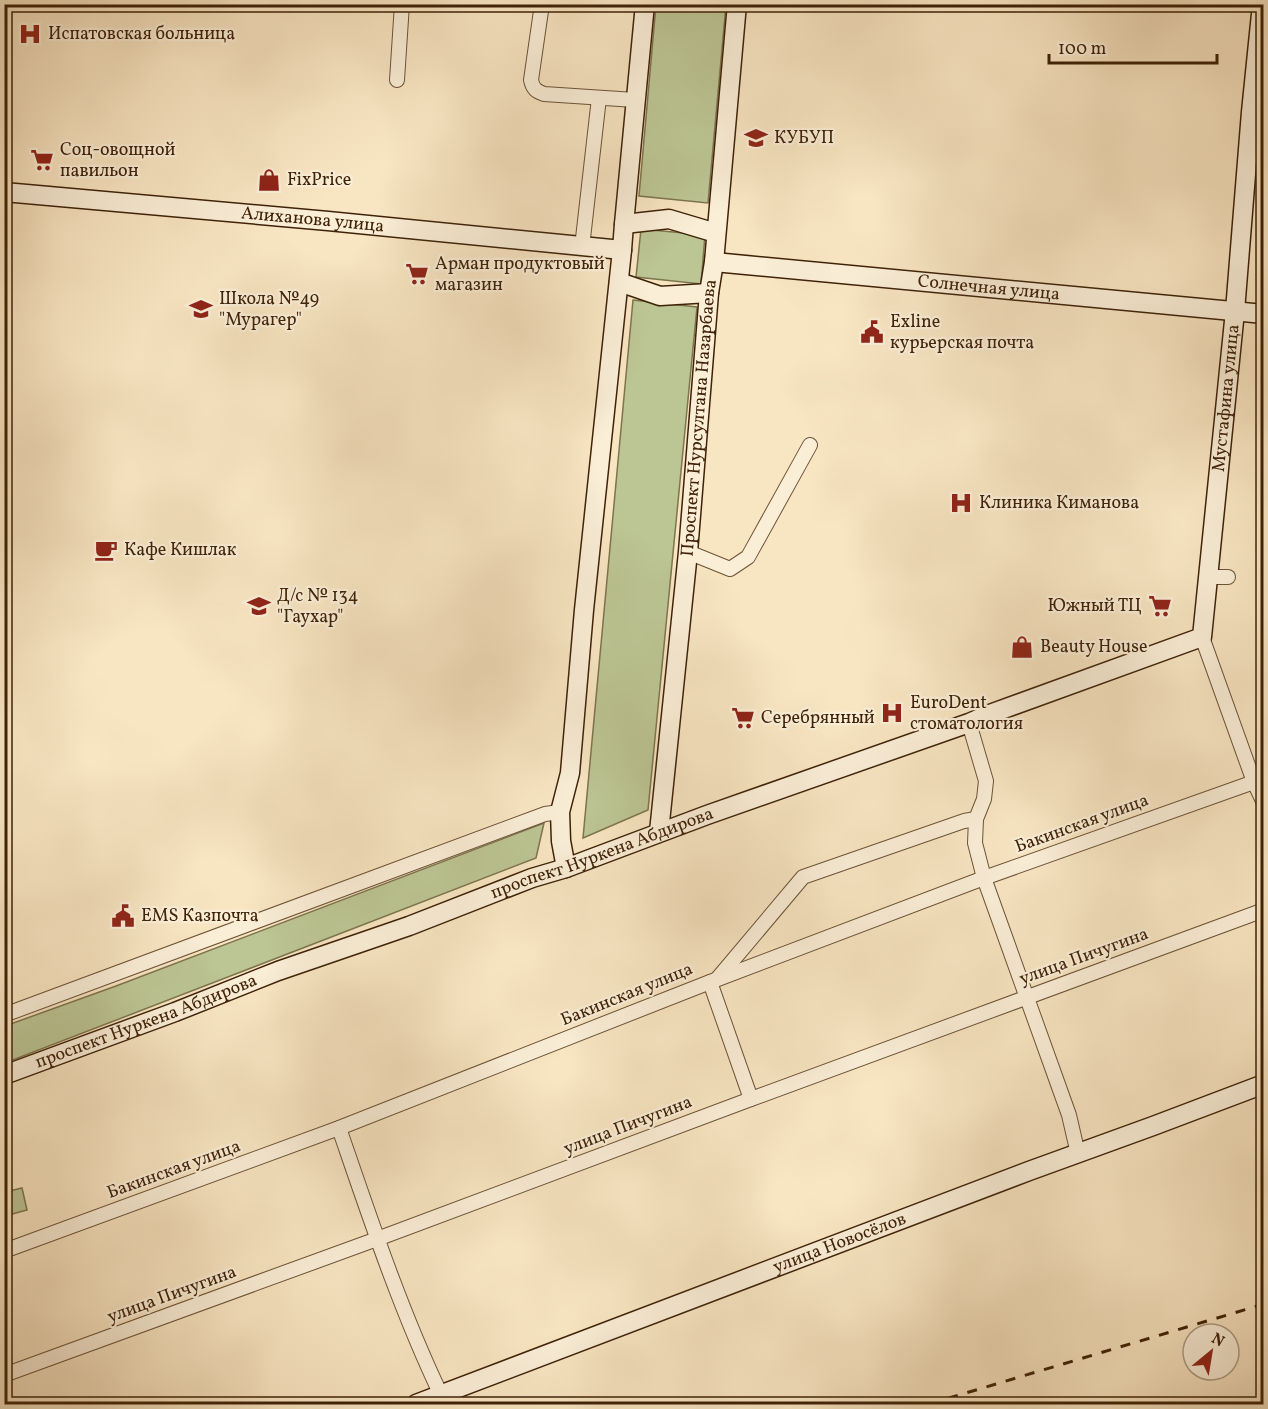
<svg xmlns="http://www.w3.org/2000/svg" width="1268" height="1409" viewBox="0 0 1268 1409" font-family="Vollkorn,serif">
  <rect width="100%" height="100%" fill="#f8e5c2"/>
  <filter id="stains"><feTurbulence type="fractalNoise" baseFrequency=".00333" numOctaves="4"/><feColorMatrix values="0 0 0 0 .2 0 0 0 0 .09 0 0 0 0 .02 0 0 0 .5 -.17"/></filter>
  <radialGradient id="worn" r=".72"><stop offset=".6" stop-color="#630" stop-opacity="0"/><stop offset="1" stop-color="#630" stop-opacity=".3"/></radialGradient>
  <g fill="#bcc594" stroke="#7e744e" stroke-width="1.5">
    <path d="M656 5H726L708 203 639 196Z"/>
    <path d="M641 229 705 235 701 284 636 277Z"/>
    <path d="M633 300 697 307 648 810 583 838Z"/>
    <path d="M544 823 536 858 5 1063V1026L116 986Z"/>
    <path d="M22 1188 27 1210 5 1216V1192Z"/>
  </g>
  <g fill="none" stroke-linecap="round" stroke-linejoin="round">
    <g stroke="#6d5336" stroke-width="16">
      <g id="street">
        <path d="M542 4 531 80C533 89 536 91 544 94L635 100"/>
        <path d="M397 80 402 4"/>
        <path d="M582 247 599 98"/>
        <path d="M688 552 730 569 748 557 810 445"/>
        <path d="M1208 577H1228"/>
        <path d="M1202 637 1254 782 1264 803"/>
        <path d="M969 723 986 781 984 799 976 819 975 843 984 878 1069 1115 1078 1154"/>
        <path d="M718 978 803 877 964 821 976 819"/>
        <path d="M710 982 751 1099"/>
        <path d="M4 1015 545 814 560 812"/>
        <path d="M339 1128C370 1218 400 1309 441 1395"/>
        <path d="M4 1251 339 1128 710 982 984 878 1254 782 1264 776"/>
        <path d="M4 1375 377 1239 751 1099 1264 910"/>
      </g>
    </g>
    <g stroke="#3f2208" stroke-width="21">
      <g id="secondary">
        <path id="s1" d="M4 192 328 221 622 250"/>
        <path d="M624 224 669 219 716 233"/>
        <path id="s2" d="M714 262 1264 314"/>
        <path d="M619 282 660 296 709 293"/>
        <path id="s3" d="M659 832 688 552 709 293 714 262 737 4"/>
        <path d="M566 868 561 841 560 812 570 773 584 610 622 250 624 224 645 4"/>
        <path id="s4" d="M4 1075 175 1012 278 971 409 926 532 878 566 868 707 815 969 723 987 715 1202 637 1235 311 1251 112 1262 4"/>
        <path id="s5" d="M416 1404 1029 1171 1153 1126 1264 1084"/>
      </g>
    </g>
    <use href="#street" stroke="#faeed7" stroke-width="14"/>
    <use href="#secondary" stroke="#faeed7" stroke-width="18"/>
    <path stroke="#3f2208" stroke-width="3" stroke-dasharray="10 10" stroke-linecap="butt" d="M929 1404 1264 1304"/>
  </g>
  <defs>
    <g id="hospital-bare" transform="scale(1.8)"><path d="M-5-5h3v3.5h4V-5h3V5h-3V1.5h-4V5h-3Z" fill="#8f2418" stroke="#faeed7" stroke-width="2.5" paint-order="stroke"/></g>
    <g id="university-bare" transform="scale(1.8)"><path d="M0-5L7-2L0 1L-7-2ZM-4 1L0 2.5L4 1V4Q0 6-4 4Z" fill="#8f2418" stroke="#faeed7" stroke-width="2.5" paint-order="stroke"/></g>
    <g id="supermarket-bare" transform="scale(1.8)"><path d="M-6-5.5h2.5l.6 2H6L4.5 2H-2.5L-4.4-4H-6ZM-1.5 3.2a1.3 1.3 0 1 0 .1 0ZM3 3.2a1.3 1.3 0 1 0 .1 0Z" fill="#8f2418" stroke="#faeed7" stroke-width="2.5" paint-order="stroke"/></g>
    <g id="shop-bare" transform="scale(1.8)"><path d="M-5-2.5h2.3a2.7 3.5 0 0 1 5.4 0H5L5.5 6h-11ZM-1.5-2.5h3a1.5 2.3 0 0 0-3 0Z" fill="#8f2418" stroke="#faeed7" stroke-width="2.5" paint-order="stroke"/></g>
    <g id="school-bare" transform="scale(1.8)"><path d="M0-5L7-2L0 1L-7-2ZM-4 1L0 2.5L4 1V4Q0 6-4 4Z" fill="#8f2418" stroke="#faeed7" stroke-width="2.5" paint-order="stroke"/></g>
    <g id="civic-bare" transform="scale(1.8)"><path d="M-.6-6.5H3V-4.5H.6V-3L4-1V1h2V6H-6V1h2V-1L-.6-3ZM-1.2 2.5V6h2.4V2.5Z" fill="#8f2418" stroke="#faeed7" stroke-width="2.5" paint-order="stroke"/></g>
    <g id="cafe-bare" transform="scale(1.8)"><path d="M-5.5-4.5H6V0H3Q3 3.5 0 3.5H-2.5Q-5.5 3.5-5.5 0ZM3-3.2v2h1.7v-2ZM-6 4.5H4V6H-6Z" fill="#8f2418" stroke="#faeed7" stroke-width="2.5" paint-order="stroke"/></g>
  </defs>
  <g fill-rule="evenodd">
    <use href="#hospital-bare" x="30" y="34"/>
    <use href="#university-bare" x="756" y="138"/>
    <use href="#supermarket-bare" x="42" y="160"/>
    <use href="#shop-bare" x="269" y="180"/>
    <use href="#supermarket-bare" x="417" y="274"/>
    <use href="#school-bare" x="201" y="309"/>
    <use href="#civic-bare" x="872" y="332"/>
    <use href="#hospital-bare" x="961" y="503"/>
    <use href="#cafe-bare" x="106" y="550"/>
    <use href="#school-bare" x="259" y="606"/>
    <use href="#supermarket-bare" x="1160" y="606"/>
    <use href="#shop-bare" x="1022" y="647"/>
    <use href="#hospital-bare" x="892" y="713"/>
    <use href="#supermarket-bare" x="743" y="718"/>
    <use href="#civic-bare" x="123" y="916"/>
  </g>
  <g text-anchor="middle" dominant-baseline="central" stroke-width="4.5" stroke-linejoin="round" paint-order="stroke">
    <g font-size="18" fill="#3f2208" stroke="#faeed7" text-anchor="start">
      <text x="48" y="34">Испатовская больница</text>
      <text x="774" y="138">КУБУП</text>
      <text x="60" y="150">Соц-овощной<tspan x="60" dy="21">павильон</tspan></text>
      <text x="287" y="180">FixPrice</text>
      <text x="435" y="264">Арман продуктовый<tspan x="435" dy="21">магазин</tspan></text>
      <text x="219" y="299">Школа №49<tspan x="219" dy="21">"Мурагер"</tspan></text>
      <text x="890" y="322">Exline<tspan x="890" dy="21">курьерская почта</tspan></text>
      <text x="979" y="503">Клиника Киманова</text>
      <text x="124" y="550">Кафе Кишлак</text>
      <text x="277" y="596">Д/с № 134<tspan x="277" dy="21">"Гаухар"</tspan></text>
      <text x="1142" y="606" text-anchor="end">Южный ТЦ</text>
      <text x="1040" y="647">Beauty House</text>
      <text x="910" y="703">EuroDent<tspan x="910" dy="21">стоматология</tspan></text>
      <text x="761" y="718">Серебрянный</text>
      <text x="141" y="916">EMS Казпочта</text>
    </g>
    <g font-size="18" fill="#3f2208" stroke="#faeed7">
      <text stroke="none"><textPath href="#s1" startOffset="310">Алиханова улица</textPath></text>
      <text stroke="none"><textPath href="#s2" startOffset="276">Солнечная улица</textPath></text>
      <text stroke="none"><textPath href="#s4" startOffset="1516">Мустафина улица</textPath></text>
      <text stroke="none"><textPath href="#s3" startOffset="416">Проспект Нурсултана Назарбаева</textPath></text>
      <text transform="translate(1082 824) rotate(-20)">Бакинская улица</text>
      <text stroke="none"><textPath href="#s4" startOffset="638">проспект Нуркена Абдирова</textPath></text>
      <text transform="translate(1084 957) rotate(-20)">улица Пичугина</text>
      <text transform="translate(627 995) rotate(-22)">Бакинская улица</text>
      <text stroke="none"><textPath href="#s4" startOffset="152">проспект Нуркена Абдирова</textPath></text>
      <text transform="translate(628 1126) rotate(-21)">улица Пичугина</text>
      <text transform="translate(174 1170) rotate(-20)">Бакинская улица</text>
      <text stroke="none"><textPath href="#s5" startOffset="453">улица Новосёлов</textPath></text>
      <text transform="translate(172 1295) rotate(-20)">улица Пичугина</text>
    </g>
  </g>
  <rect width="1268" height="1409" fill="none" stroke="#f8e5c2" stroke-width="24"/>
  <rect x="6" y="6" width="1256" height="1397" fill="none" stroke="#3f2208" stroke-width="3"/>
  <rect x="12" y="12" width="1244" height="1385" fill="none" stroke="#3f2208" stroke-width="1.5"/>
  <g transform="translate(1211 1352) rotate(30)"><circle r="28" fill="#faeed7" stroke="#af9c84" stroke-width="1.5"/>
  <path d="M0-4.5L10 22L0 15L-10 22Z" fill="#8f2418"/>
  <text y="-9" font-size="16" font-weight="bold" text-anchor="middle" fill="#3f2208">N</text>
  </g>
  <path d="M1049 54v9h168v-9" fill="none" stroke="#3f2208" stroke-width="3"/>
  <text x="1058" y="54" font-size="18" fill="#3f2208" stroke="#faeed7" stroke-width="4.5" paint-order="stroke">100 m</text>
  <rect width="100%" height="100%" filter="url(#stains)"/>
  <rect width="100%" height="100%" fill="url(#worn)"/>
</svg>
